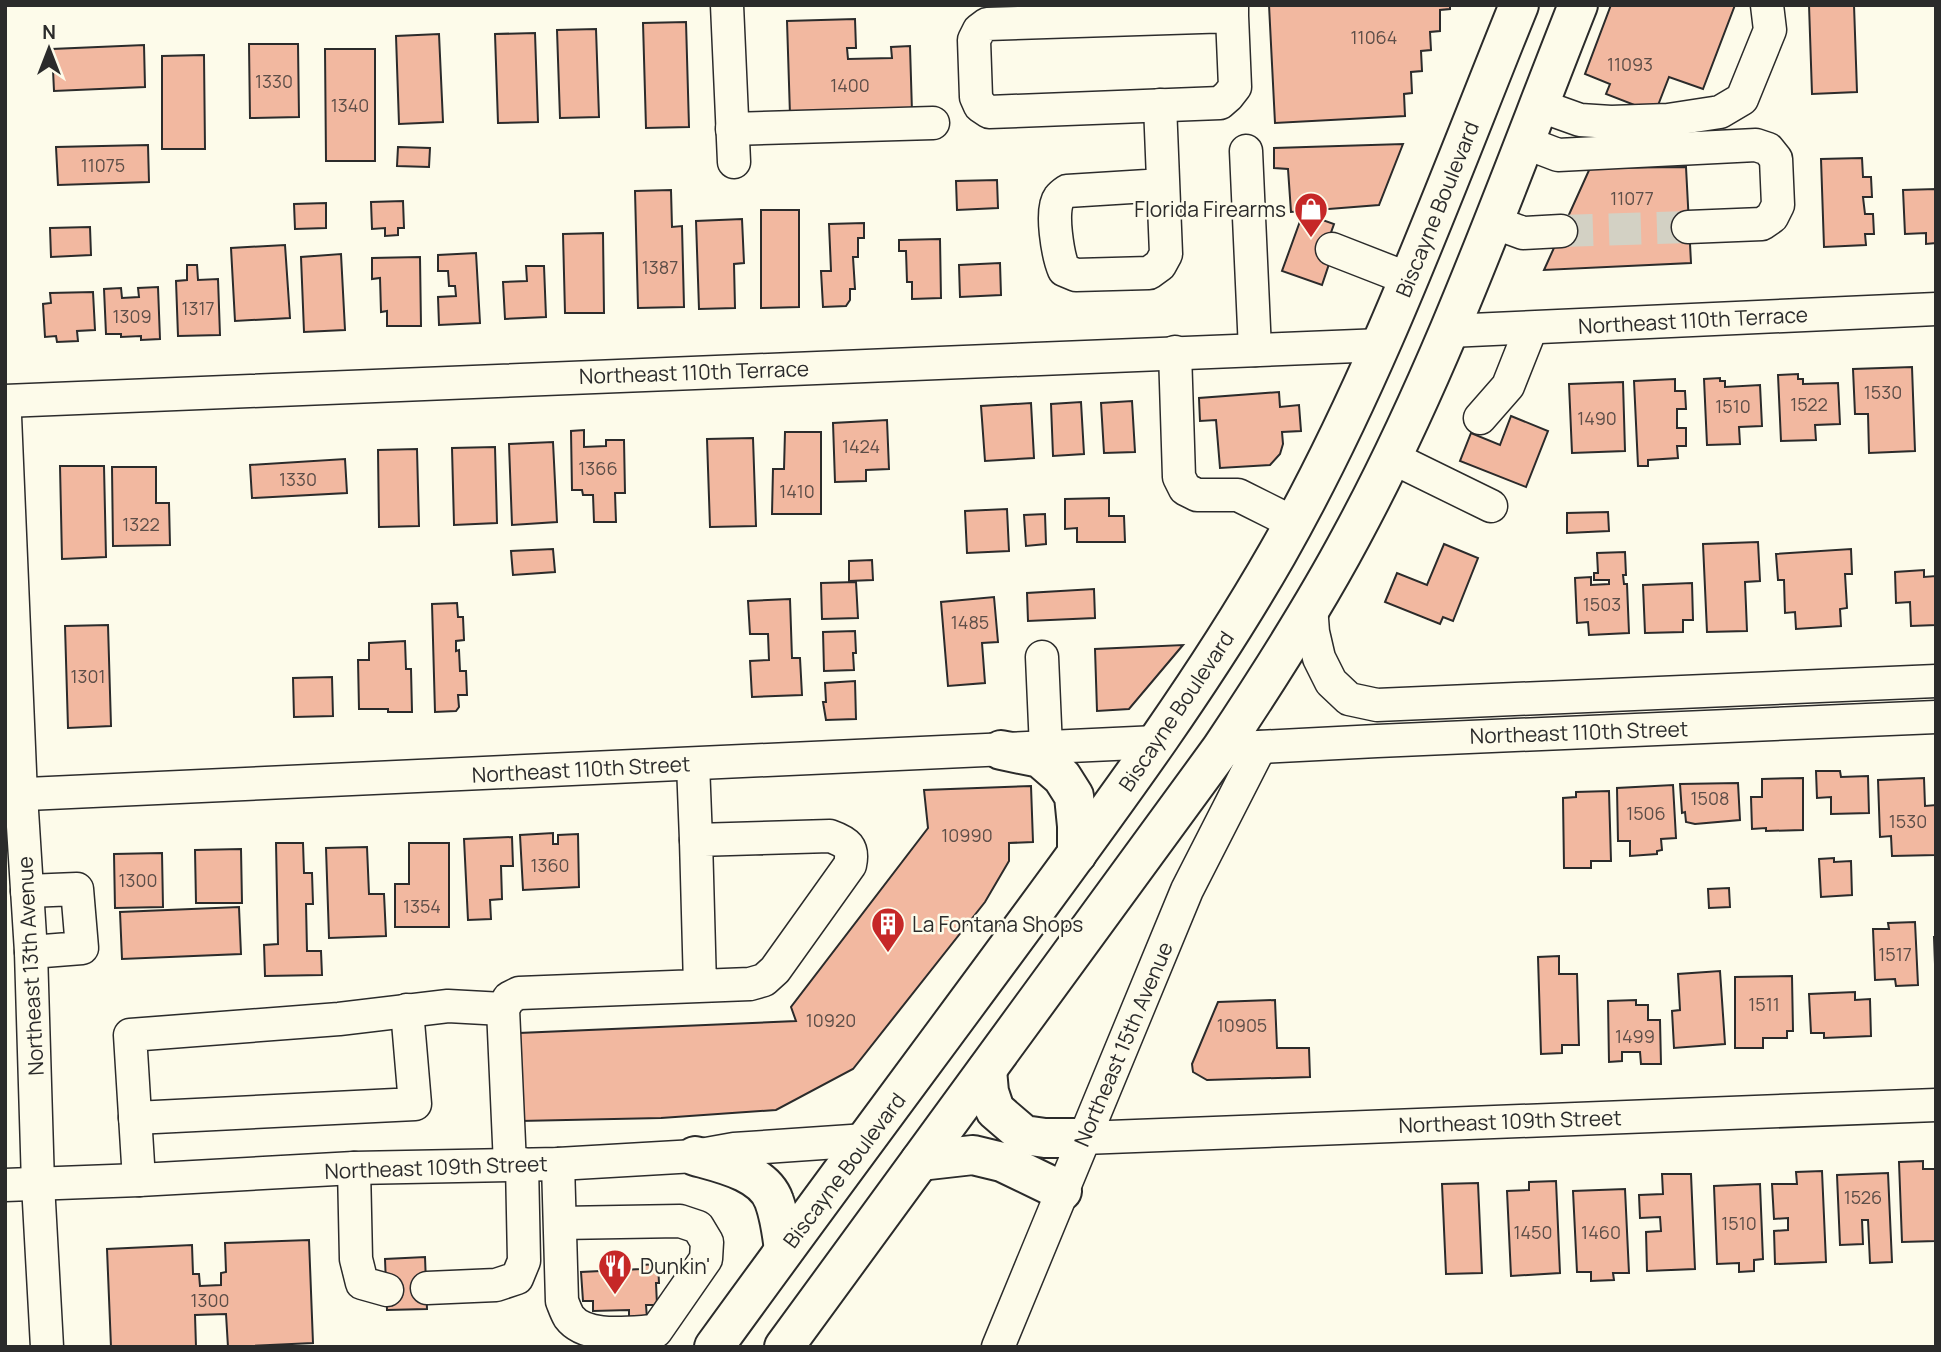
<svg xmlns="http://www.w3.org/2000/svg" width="1941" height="1352" viewBox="0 0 1941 1352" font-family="Manrope,sans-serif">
  <rect width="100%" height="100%" fill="#fdfbea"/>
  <g fill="#f2b8a0" stroke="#2b2b2b" stroke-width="2">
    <path d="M1269 5H1450V9L1440 10V31L1430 32 1431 50 1421 51 1422 71 1411 72 1412 93 1404 94 1405 116 1275 123Z"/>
    <path d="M1611 5H1735L1703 89 1669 77 1655 113 1606 94 1610 84 1585 74Z"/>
    <path d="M1809 5H1854L1857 92 1812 94Z"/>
    <path d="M855 19 856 48H847L848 59 892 58 891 47 910 46 912 112 790 115 787 21Z"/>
    <path d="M686 22 689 127 646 128 643 23Z"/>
    <path d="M596 29 599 117 560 118 557 30Z"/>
    <path d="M535 33 538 122 498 123 495 34Z"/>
    <path d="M439 34 443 122 399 124 396 36Z"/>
    <path d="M249 44H298L299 117 250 118Z"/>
    <path d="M144 45 145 87 54 91 52 49Z"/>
    <path d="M325 49H375V161H326Z"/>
    <path d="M204 55 205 149H162V56Z"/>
    <path d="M1403 144 1379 205 1291 212 1288 169 1274 168V148Z"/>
    <path d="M148 145 149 182 58 185 56 147Z"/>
    <path d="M398 147 430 148 429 167 397 166Z"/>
    <path d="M1862 158 1863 177H1871L1872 197H1863L1865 214H1873L1874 234H1865L1866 245 1824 247 1821 159Z"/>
    <path d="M1686 167 1691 263 1544 270 1590 168Z"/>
    <path d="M997 180 998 208 957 210 956 181Z"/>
    <path d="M1936 189V243L1926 244V233L1905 234 1903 190Z"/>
    <path d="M671 190 672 227 682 226 684 307 638 308 635 191Z"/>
    <path d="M403 201 404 228H398V235L385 236V228L372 229 371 202Z"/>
    <path d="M326 203V228L295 229 294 204Z"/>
    <path d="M761 210H799V307L761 308Z"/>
    <path d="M1303 213 1334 224 1323 255 1331 258 1322 285 1282 271Z"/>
    <path d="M742 219 744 263 734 264 735 308 699 309 696 221Z"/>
    <path d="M864 223V238H858V257H853L855 289H850V300L846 306 823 307 821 271H831L829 224Z"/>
    <path d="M90 227 91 255 51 257 50 228Z"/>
    <path d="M603 233 604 313H565L563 234Z"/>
    <path d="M940 239 941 298 912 299V282H907L906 251H899V240Z"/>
    <path d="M285 245 290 318 235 321 231 248Z"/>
    <path d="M476 253 480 323 439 325 438 297 456 296 455 286H449L448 271H438V255Z"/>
    <path d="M341 254 345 330 304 332 301 257Z"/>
    <path d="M420 257 421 326H387V311L381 312 380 278 372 279V258Z"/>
    <path d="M1000 263 1001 295 960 297 959 265Z"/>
    <path d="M187 265H197L198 280 218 279 220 335 178 336 176 281 187 280Z"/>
    <path d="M526 266H544L546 317 505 319 503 282 527 281Z"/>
    <path d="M158 287 160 339 141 340V336L121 337V334H106L104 289 121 288 122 298 139 297 138 288Z"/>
    <path d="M93 292 95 330 77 331 78 341 57 342 56 336 45 337 43 304 51 303 50 293Z"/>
    <path d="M1912 367 1915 451 1869 453 1868 414H1855L1853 369Z"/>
    <path d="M1798 374V379H1803V384L1838 383 1840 424 1815 425 1816 440 1781 441 1778 375Z"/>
    <path d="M1720 378V381H1725V387L1760 385 1762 426 1739 427 1740 444 1707 445 1704 379Z"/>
    <path d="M1675 379V391H1685L1686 409H1677V428H1686V446H1677L1678 458 1648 460V466H1638L1634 381Z"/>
    <path d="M1623 382 1625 451 1572 453 1569 384Z"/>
    <path d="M1279 392 1280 407 1299 405 1301 431 1282 432 1283 444 1280 454 1270 465 1220 468 1216 420 1200 421 1199 398Z"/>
    <path d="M1132 401 1135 452 1104 453 1101 403Z"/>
    <path d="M1081 402 1084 454 1053 456 1051 404Z"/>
    <path d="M1031 403 1034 458 985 461 981 406Z"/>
    <path d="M1511 416 1548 431 1526 487 1460 461 1471 433 1500 445Z"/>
    <path d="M887 420 889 469 866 470V481L835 482 833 423Z"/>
    <path d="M584 430V447L606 446V440H624L625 493H615L616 522H594L593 495H583L582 490H572L571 431Z"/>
    <path d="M785 432H821V514H772L773 469H784Z"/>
    <path d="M753 438 756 526 710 527 707 439Z"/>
    <path d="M553 442 557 522 512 525 509 444Z"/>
    <path d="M495 447 497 523 454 525 452 448Z"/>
    <path d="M417 449 419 526 379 527 378 450Z"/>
    <path d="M345 459 347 493 252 498 250 465Z"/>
    <path d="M60 466H104L106 557 62 559Z"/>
    <path d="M112 467H156V503H169L170 545 113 546Z"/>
    <path d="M1109 498V516H1124L1125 542H1077V528L1065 529V499Z"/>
    <path d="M1007 509 1009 551 967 553 965 511Z"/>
    <path d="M1608 512 1609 531 1567 533V513Z"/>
    <path d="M1045 514 1046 544 1026 546 1024 515Z"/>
    <path d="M1758 542 1760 581 1745 582 1747 631 1707 632 1703 544Z"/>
    <path d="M1444 544 1478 558 1453 621 1443 617 1440 624 1385 602 1397 573 1427 585Z"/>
    <path d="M553 549 555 572 513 575 511 551Z"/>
    <path d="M1851 549 1852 574H1845L1847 608 1840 609 1841 626 1796 629 1795 612 1785 613 1784 580H1778L1776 554Z"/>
    <path d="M1625 552 1626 575H1623L1624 584H1627L1629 633 1589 635 1588 622 1577 623 1575 578 1591 577V585L1609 584V580H1594V573H1598L1597 553Z"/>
    <path d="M872 560 873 580 849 581V561Z"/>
    <path d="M1924 570V577L1936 576V625L1911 626 1910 602 1896 603 1895 572Z"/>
    <path d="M856 582 858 618 822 619 821 583Z"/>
    <path d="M1692 583 1693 620H1683V632L1645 633 1643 585Z"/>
    <path d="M1094 589 1095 618 1028 621 1027 593Z"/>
    <path d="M994 597 998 642 982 643 985 683 948 686 941 602Z"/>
    <path d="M790 599 792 658H800L802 695 752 697 750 661 769 660 768 634H750L748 601Z"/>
    <path d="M457 603 458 617H463L464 640 456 641V651L459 650 460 671H466L467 695H458L459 707 456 711 435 712 432 604Z"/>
    <path d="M108 625 111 726 68 728 65 626Z"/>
    <path d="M855 631 856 653H853L854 670 824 671 823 632Z"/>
    <path d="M405 641 406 669H411L412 712H388V709H359L358 660H369V643Z"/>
    <path d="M1183 645 1129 709 1097 711 1095 649Z"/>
    <path d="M332 677 333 716 294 717 293 678Z"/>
    <path d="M855 681 856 719 826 720 823 702H826L825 683Z"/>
    <path d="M1816 771H1840L1841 777 1868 776 1869 813 1831 814V797L1817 798Z"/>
    <path d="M1803 778V830L1766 831V828L1752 829 1751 797H1762V779Z"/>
    <path d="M1924 778 1925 806 1936 805V855L1892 856 1891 836 1880 837 1878 780Z"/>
    <path d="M1738 783 1740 820 1695 824 1686 822 1685 812 1682 813 1680 784Z"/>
    <path d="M1673 785 1676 838 1661 839 1662 850 1657 851V854L1630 856V841H1618L1617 788Z"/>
    <path d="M1031 786 1033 842 1009 843V861L985 902 853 1069 776 1110 661 1118 520 1121 519 1033 796 1021 791 1007 928 828 924 790Z"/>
    <path d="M1609 791 1611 861H1591V868H1564L1563 798 1576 797V792Z"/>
    <path d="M553 833V844H558V835L578 834 579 887 523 890 520 835Z"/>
    <path d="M512 837 513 866H501L502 899 490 900 491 919 468 920 464 839Z"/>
    <path d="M276 843H303L304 873H312L313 904H306L307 951H321L322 975 265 976 264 945 278 944Z"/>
    <path d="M409 843H449V927H395V884H409Z"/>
    <path d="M367 847 369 894H384L386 936 329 938 326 848Z"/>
    <path d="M241 849 242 903H196L195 850Z"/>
    <path d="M162 853 163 907 115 908 114 854Z"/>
    <path d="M1834 858V862L1851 861 1852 895 1821 897 1819 859Z"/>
    <path d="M1729 888 1730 907 1709 908 1708 889Z"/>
    <path d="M239 907 241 954 122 959 120 912Z"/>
    <path d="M1915 922 1918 985 1896 986 1895 979 1875 980 1873 929H1889L1888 923Z"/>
    <path d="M1934 937H1936V991Z"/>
    <path d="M1559 956V974H1577L1579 1045H1562V1053L1541 1054 1538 957Z"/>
    <path d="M1720 971 1725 1044 1674 1048 1672 1011 1680 1010 1678 974Z"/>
    <path d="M1792 976 1793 1031H1787V1038H1763V1048H1735V977Z"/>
    <path d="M1855 992V1000L1870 999 1871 1036 1824 1038V1033H1811L1809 994Z"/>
    <path d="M1275 1000 1277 1048H1309L1310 1077 1207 1080 1193 1072 1192 1064 1218 1002Z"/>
    <path d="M1636 1000V1005H1648V1020H1660L1661 1064H1641L1640 1052H1622V1061L1609 1062 1608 1001Z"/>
    <path d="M1923 1161V1169H1936V1241L1902 1242 1899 1162Z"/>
    <path d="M1822 1171 1826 1262 1775 1264 1774 1231 1788 1230V1218L1774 1219 1772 1184H1797L1796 1172Z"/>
    <path d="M1888 1173 1892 1262 1870 1263 1868 1220H1862L1863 1244 1840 1245 1837 1175Z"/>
    <path d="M1662 1174H1691L1695 1269 1647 1271 1646 1232 1661 1231 1660 1217 1640 1218 1639 1195 1663 1194Z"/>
    <path d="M1556 1181 1560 1273 1511 1276 1507 1191 1529 1190V1182Z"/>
    <path d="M1478 1183 1482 1273 1446 1274 1442 1184Z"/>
    <path d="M1760 1184 1763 1259 1754 1260V1271L1739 1272V1263L1717 1264 1714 1186Z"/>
    <path d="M1625 1189 1629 1273H1613L1614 1280 1591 1281V1272H1577L1573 1191Z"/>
    <path d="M309 1240 313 1343 228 1347 226 1314 195 1315 196 1347H111L107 1249 192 1245 193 1274H199L200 1286 221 1285V1273L226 1272 225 1243Z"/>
    <path d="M425 1257 427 1309 387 1310 385 1259Z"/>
    <path d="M658 1264 659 1283H656L657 1305H646L647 1318 629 1319V1310L593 1311V1301H583L581 1272 641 1269V1265Z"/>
  </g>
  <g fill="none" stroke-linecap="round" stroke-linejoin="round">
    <path stroke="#d3d1c4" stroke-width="32" stroke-dasharray="32 16" stroke-linecap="butt" d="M1561 231 1688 227"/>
    <g stroke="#2b2b2b" stroke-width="35">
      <g id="minor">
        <path d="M727 5 734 162"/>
        <path d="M1232 5V16L1235 87 1228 96 1220 103 989 112 980 106 976 97 974 40 979 30 987 24 1232 16"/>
        <path d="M1160 105 1166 254 1160 265 1149 273 1076 275 1064 270C1058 256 1050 210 1059 198 1061 195 1064 193 1067 191L1163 185"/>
        <path d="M1538 105 1580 120 1611 122 1668 120 1720 112 1742 99 1770 30 1767 5"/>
        <path d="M732 129 933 123"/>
        <path d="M1524 142 1558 155 1756 145 1768 149 1776 159 1778 205 1772 217 1762 224 1688 227"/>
        <path d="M1246 151 1255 350"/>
        <path d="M1493 222 1523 233 1561 231"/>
        <path d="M1332 249 1409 279"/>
        <path d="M1449 331 1936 309"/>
        <path d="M1175 352 1179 477 1185 489 1197 495H1238L1294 523"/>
        <path d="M5 401 1382 345"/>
        <path d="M5 416 21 795 31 952 38 1184 47 1347"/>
        <path d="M1480 418 1508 386 1531 328"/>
        <path d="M1391 457 1491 506"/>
        <path d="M1311 606 1313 632 1319 658 1331 682 1349 699 1377 705 1936 681"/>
        <path d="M1042 657 1046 748"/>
        <path d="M1221 749 1377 741 1936 717"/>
        <path d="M693 764 696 840"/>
        <path d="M5 795 1157 742"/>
        <path d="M27 891 77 889 82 948 31 952"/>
        <path d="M135 1118 415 1104 407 1010"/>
        <path d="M1083 1138 1936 1105"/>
        <path d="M558 1164 562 1301C564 1306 566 1312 569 1317 586 1340 631 1332 656 1331L706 1259 707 1242 698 1227 680 1221 560 1223"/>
        <path d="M510 1165 503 1009 509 998 519 993 750 984 764 980 775 970 850 865C854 847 847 842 830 836L696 840 700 986"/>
        <path d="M354 1168 356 1259 362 1283 387 1290"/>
        <path d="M139 1180 130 1035 339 1019 448 1006 503 1009"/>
        <path d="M5 1185 139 1180 354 1168 558 1164 695 1156 734 1149 866 1140"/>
        <path d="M427 1288 496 1285 517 1278 524 1261 522 1164"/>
        <path d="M998 1347 1187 890 1260 747"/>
      </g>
    </g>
    <g stroke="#2b2b2b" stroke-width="42">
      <g id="major">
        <path d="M1001 750 1040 758 1062 777 1074 796 1077 826V854"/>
        <path d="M987 1070 989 1092 995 1110 1024 1135 1045 1138H1083"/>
        <path d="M695 1156C720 1163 764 1172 774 1201 780 1217 782 1234 784 1250"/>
        <path d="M920 1161 973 1155 1002 1162 1062 1191"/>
        <path d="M714 1347C816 1206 920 1067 1023 927 1112 806 1202 685 1277 554 1376 380 1444 190 1519 5"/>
        <path d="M784 1347 1221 749C1267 680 1312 610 1351 537 1443 367 1507 184 1578 5"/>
      </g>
    </g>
    <use href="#minor" stroke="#fdfbea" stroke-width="32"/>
    <use href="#major" stroke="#fdfbea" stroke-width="38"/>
  </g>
  <defs>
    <g id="shop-pin" transform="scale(1.75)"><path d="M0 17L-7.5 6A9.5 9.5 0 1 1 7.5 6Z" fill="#c62828" stroke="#fdfbea"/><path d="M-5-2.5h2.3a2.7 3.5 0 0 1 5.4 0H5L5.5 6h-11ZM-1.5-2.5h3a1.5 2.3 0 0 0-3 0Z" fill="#fff"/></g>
    <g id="building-pin" transform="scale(1.75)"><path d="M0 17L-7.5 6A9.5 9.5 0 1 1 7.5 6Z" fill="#c62828" stroke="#fdfbea"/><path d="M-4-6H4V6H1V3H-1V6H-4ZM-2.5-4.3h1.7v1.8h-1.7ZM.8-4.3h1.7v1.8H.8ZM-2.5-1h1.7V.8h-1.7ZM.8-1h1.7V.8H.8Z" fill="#fff"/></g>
    <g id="restaurant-pin" transform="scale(1.75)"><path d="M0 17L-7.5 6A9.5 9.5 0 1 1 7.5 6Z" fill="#c62828" stroke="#fdfbea"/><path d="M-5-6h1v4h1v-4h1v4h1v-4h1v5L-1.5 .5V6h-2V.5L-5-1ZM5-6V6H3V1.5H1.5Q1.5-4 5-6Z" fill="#fff"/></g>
  </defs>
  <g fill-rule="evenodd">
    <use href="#shop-pin" x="1311" y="209"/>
    <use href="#building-pin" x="888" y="924"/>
    <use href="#restaurant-pin" x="615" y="1266"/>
  </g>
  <g text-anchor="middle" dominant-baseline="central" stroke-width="5" stroke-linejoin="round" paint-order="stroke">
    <g font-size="18" fill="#5d4e48">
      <text x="1374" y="37">11064</text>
      <text x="1630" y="64">11093</text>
      <text x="274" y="81">1330</text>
      <text x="850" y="85">1400</text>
      <text x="350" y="105">1340</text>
      <text x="103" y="165">11075</text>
      <text x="1632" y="198">11077</text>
      <text x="660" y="267">1387</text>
      <text x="198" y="308">1317</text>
      <text x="132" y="316">1309</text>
      <text x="1883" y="392">1530</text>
      <text x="1809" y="404">1522</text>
      <text x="1733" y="406">1510</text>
      <text x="1597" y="418">1490</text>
      <text x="861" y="446">1424</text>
      <text x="598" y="468">1366</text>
      <text x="298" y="479">1330</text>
      <text x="797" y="491">1410</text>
      <text x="141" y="524">1322</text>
      <text x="1602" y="604">1503</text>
      <text x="970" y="622">1485</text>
      <text x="88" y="676">1301</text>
      <text x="1710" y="798">1508</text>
      <text x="1646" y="813">1506</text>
      <text x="1908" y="821">1530</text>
      <text x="967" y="835">10990</text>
      <text x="550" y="865">1360</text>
      <text x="138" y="880">1300</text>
      <text x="422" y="906">1354</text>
      <text x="1895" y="954">1517</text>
      <text x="1764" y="1004">1511</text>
      <text x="831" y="1020">10920</text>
      <text x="1242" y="1025">10905</text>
      <text x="1635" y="1036">1499</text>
      <text x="1863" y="1197">1526</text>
      <text x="1739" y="1223">1510</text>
      <text x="1533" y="1232">1450</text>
      <text x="1601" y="1232">1460</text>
      <text x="210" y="1300">1300</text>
    </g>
    <g font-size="21" fill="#2b2b2b" stroke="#fdfbea" text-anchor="start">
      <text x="1286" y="209" text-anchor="end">Florida Firearms</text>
      <text x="912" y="924">La Fontana Shops</text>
      <text x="640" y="1266">Dunkin'</text>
    </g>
    <g font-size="21" fill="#2b2b2b" stroke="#fdfbea">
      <text transform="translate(1437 209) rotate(-68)">Biscayne Boulevard</text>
      <text transform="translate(1693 320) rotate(-3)">Northeast 110th Terrace</text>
      <text transform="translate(694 372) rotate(-2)">Northeast 110th Terrace</text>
      <text transform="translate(1176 711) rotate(-56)">Biscayne Boulevard</text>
      <text transform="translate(1579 732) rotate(-2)">Northeast 110th Street</text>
      <text transform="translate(581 769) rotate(-3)">Northeast 110th Street</text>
      <text transform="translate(30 966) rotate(-93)">Northeast 13th Avenue</text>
      <text transform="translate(1123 1044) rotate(-67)">Northeast 15th Avenue</text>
      <text transform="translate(1510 1121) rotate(-2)">Northeast 109th Street</text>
      <text transform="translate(436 1167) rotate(-2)">Northeast 109th Street</text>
      <text transform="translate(844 1170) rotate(-53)">Biscayne Boulevard</text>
    </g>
  </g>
  <rect width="1941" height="1352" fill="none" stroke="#2b2b2b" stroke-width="14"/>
  <g transform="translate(49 49)" stroke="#fdfbea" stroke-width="5" paint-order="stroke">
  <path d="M0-5L12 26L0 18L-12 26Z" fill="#2b2b2b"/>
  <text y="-10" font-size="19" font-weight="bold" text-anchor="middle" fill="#2b2b2b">N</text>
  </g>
</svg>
